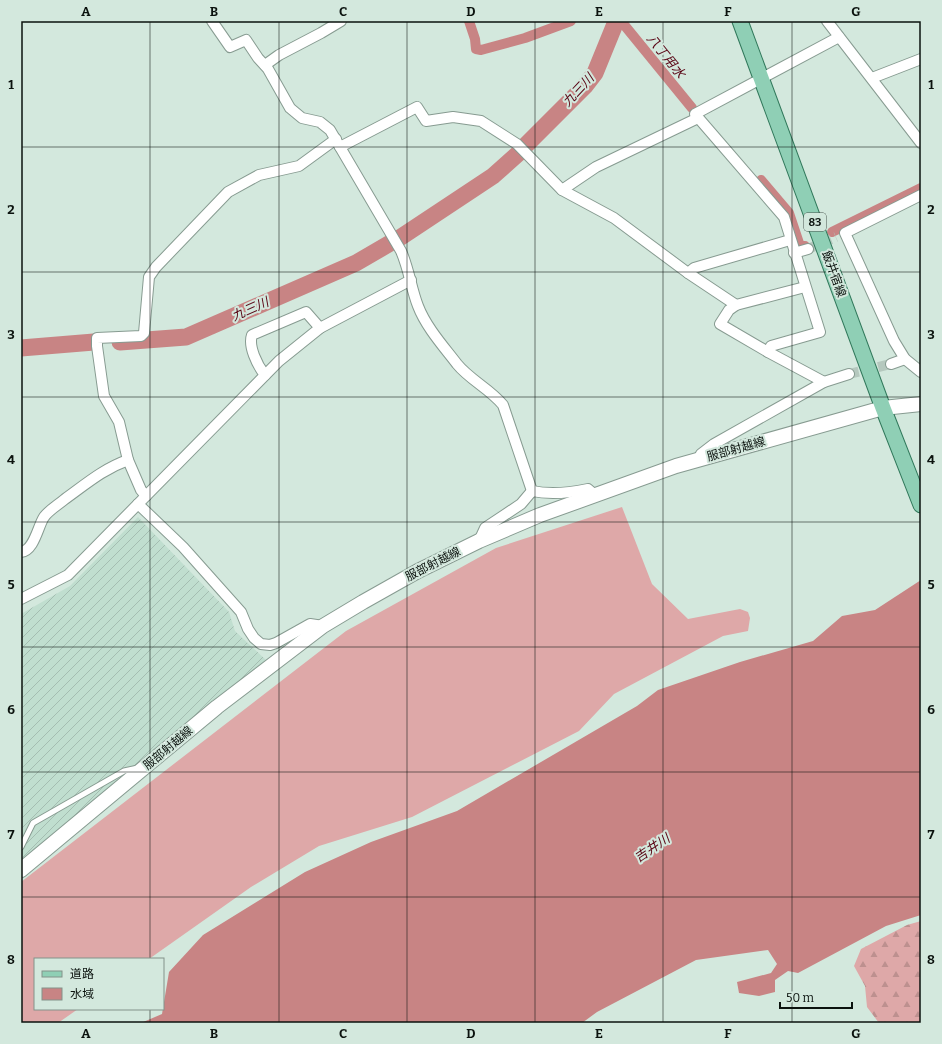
<svg xmlns="http://www.w3.org/2000/svg" width="942" height="1044" viewBox="0 0 942 1044" font-family="Bitter,'Noto Sans JP',serif">
  <defs>
    <pattern id="industrial-furrows" width="10" height="10" patternUnits="userSpaceOnUse"><rect width="10" height="10" fill="#c0decf"/><path d="M-1 1l2-2M0 10L10 0M9 11l2-2" fill="none" stroke="#a4bdb1"/></pattern>
    <pattern id="forest-firs" width="22" height="20" patternUnits="userSpaceOnUse"><rect width="22" height="20" fill="#dea8a8"/><path d="M5 1l3.5 6h-7zM16 11l3.5 6h-7z" fill="#bd908f"/></pattern>
  </defs>
  <rect width="100%" height="100%" fill="#d3e8dd"/>
  <path fill="url(#industrial-furrows)" d="M138 517 229 612 235 631 267 661 21 861V614L70 586Z"/>
  <path fill="#dea8a8" d="M622 507 652 584 688 619 740 609 748 612 750 618 748 631 723 636 614 694 579 731 412 817 319 846 251 887 149 959H35V1009H78L58 1023H21V882L346 631 496 548Z"/>
  <path fill="url(#forest-firs)" d="M921 921V1023H879L867 1007 865 986 854 966 861 949 907 925Z"/>
  <path fill="#c88484" d="M921 580V915L886 926 798 973 788 971 775 980V992L759 996 739 993 737 982 771 973 777 964 768 950 696 960 597 1012 582 1023H141L162 1014 169 972 203 935 305 872 371 842 457 811 637 706 658 690 740 662 813 641 842 616 875 610Z"/>
  <g fill="none" stroke-linecap="round" stroke-linejoin="round">
    <g stroke="#c88484" stroke-width="10">
      <path d="M469 21 475 39 476 49 481 50 525 38 571 21"/>
      <path d="M621 21 692 108"/>
      <path d="M761 180 789 213 800 246H805"/>
      <path d="M832 232 921 188"/>
    </g>
    <g stroke="#c88484" stroke-width="17">
      <path d="M525 146 585 86 595 73 615 24"/>
      <path d="M398 239 493 176 521 151"/>
      <path d="M120 342 186 337 356 263 392 242"/>
      <path d="M21 348 94 342"/>
    </g>
    <g stroke="#b5c8be" stroke-width="10" stroke-dasharray="10 5" stroke-linecap="butt">
      <path d="M808 249 836 237"/>
      <path d="M849 374 891 364"/>
    </g>
    <g stroke="#879b91" stroke-width="7">
      <path id="lane" d="M21 847 33 823 124 771 138 768"/>
    </g>
    <g stroke="#879b91" stroke-width="12">
      <g id="street">
        <path d="M212 21 230 47 246 40 258 58 268 69 290 108 302 118 320 122 330 130 401 251C409 269 411 288 418 306 426 327 444 347 457 364 470 380 490 389 503 405L532 491"/>
        <path d="M827 21 921 143"/>
        <path d="M265 65 279 55 321 33 341 21"/>
        <path d="M872 78 921 59"/>
        <path d="M340 147 417 107 426 121 453 117 481 121 517 144 562 190 614 218 688 273 736 305"/>
        <path d="M562 190 596 167 698 118"/>
        <path d="M921 195 845 233 894 341 905 359 921 372"/>
        <path d="M794 253 808 249"/>
        <path d="M688 273 694 268 790 240"/>
        <path d="M768 352 720 324 729 310 736 305 805 287"/>
        <path d="M891 364 905 359"/>
        <path d="M265 375C257 365 248 346 252 335L306 312 320 328"/>
        <path d="M824 382 768 352 771 346 820 332 784 217 695 114 839 37"/>
        <path d="M128 460 141 490 146 496"/>
        <path d="M698 460 701 454 714 444 824 382 849 374"/>
        <path d="M532 491C551 495 569 493 588 489L595 495"/>
        <path d="M138 504 183 547 241 612 248 629 254 638 261 644 270 645 276 643 310 624 323 626"/>
        <path d="M479 541 485 528 521 504 532 491"/>
        <path d="M21 552C34 551 38 526 44 517 49 510 58 505 65 499 86 484 103 469 128 460L119 422 104 396 97 346V338L141 336 144 333 149 277 156 267 228 192 259 175 299 166 336 139"/>
        <path d="M21 599 68 575 279 361 320 328 411 280"/>
      </g>
    </g>
    <g stroke="#879b91" stroke-width="16">
      <path id="secondary" d="M21 870 217 707 323 626 363 602 418 571 479 541 540 515 676 466 883 408 921 404"/>
    </g>
    <g stroke="#31785b" stroke-width="17">
      <path id="primary" d="M740 21 883 408 921 505"/>
    </g>
    <use href="#lane" stroke="#fff" stroke-width="5"/>
    <use href="#street" stroke="#fff" stroke-width="10"/>
    <use href="#secondary" stroke="#fff" stroke-width="14"/>
    <use href="#primary" stroke="#8fcfb5" stroke-width="15"/>
  </g>
  <path fill="none" stroke="#0b120e" stroke-width="1" stroke-opacity="0.55" d="M150 21V959M279 21V1023M407 21V1023M535 21V1023M663 21V1023M792 21V1023M21 147H921M21 272H921M21 397H921M21 522H921M21 647H921M21 772H921M21 897H921M150 1009V1023"/>
  <g text-anchor="middle" dominant-baseline="central" stroke-width="4" stroke-linejoin="round" paint-order="stroke">
    <rect fill="#d3e8dd" stroke="#47524c" stroke-width="1" x="804" y="213" width="22" height="18" rx="3"/>
    <g font-size="11" font-weight="bold" fill="#0b120e">
      <text x="815" y="222">83</text>
    </g>
    <g font-size="12" fill="#0b120e" stroke="#d3e8dd">
      <text transform="translate(834 274) rotate(70)">飯井宿線</text>
      <text transform="translate(736 449) rotate(-16)">服部射越線</text>
      <text transform="translate(433 564) rotate(-27)">服部射越線</text>
      <text transform="translate(168 748) rotate(-40)">服部射越線</text>
    </g>
    <g font-size="13" font-style="italic" fill="#590414" stroke="#d3e8dd">
      <text transform="translate(666 56) rotate(51)">八丁用水</text>
      <text transform="translate(578 90) rotate(-47)">九三川</text>
      <text transform="translate(250 309) rotate(-24)">九三川</text>
      <text transform="translate(652 848) rotate(-34)">吉井川</text>
    </g>
  </g>
  <rect width="942" height="1044" fill="none" stroke="#d3e8dd" stroke-width="44"/>
  <rect x="34" y="958" width="130" height="52" fill="#d3e8dd" stroke="#83928a"/>
  <rect x="42" y="971" width="20" height="6" fill="#8fcfb5" stroke="#83928a"/>
  <text x="70" y="978" font-size="12" fill="#0b120e">道路</text>
  <rect x="42" y="988" width="20" height="12" fill="#c88484" stroke="#83928a"/>
  <text x="70" y="998" font-size="12" fill="#0b120e">水域</text>
  <path d="M780 1002v6h72v-6" fill="none" stroke="#0b120e" stroke-width="2"/>
  <text x="786" y="1002" font-size="12" fill="#0b120e" stroke="#d3e8dd" stroke-width="3" paint-order="stroke">50 m</text>
  <rect x="22" y="22" width="898" height="1000" fill="none" stroke="#0b120e" stroke-width="1.5"/>
  <g font-size="13" text-anchor="middle" font-weight="bold" fill="#0b120e">
    <text x="86" y="16">A</text>
    <text x="214" y="16">B</text>
    <text x="343" y="16">C</text>
    <text x="471" y="16">D</text>
    <text x="599" y="16">E</text>
    <text x="728" y="16">F</text>
    <text x="856" y="16">G</text>
    <text x="11" y="89">1</text>
    <text x="931" y="89">1</text>
    <text x="11" y="214">2</text>
    <text x="931" y="214">2</text>
    <text x="11" y="339">3</text>
    <text x="931" y="339">3</text>
    <text x="11" y="464">4</text>
    <text x="931" y="464">4</text>
    <text x="11" y="589">5</text>
    <text x="931" y="589">5</text>
    <text x="11" y="714">6</text>
    <text x="931" y="714">6</text>
    <text x="11" y="839">7</text>
    <text x="931" y="839">7</text>
    <text x="11" y="964">8</text>
    <text x="931" y="964">8</text>
    <text x="86" y="1038">A</text>
    <text x="214" y="1038">B</text>
    <text x="343" y="1038">C</text>
    <text x="471" y="1038">D</text>
    <text x="599" y="1038">E</text>
    <text x="728" y="1038">F</text>
    <text x="856" y="1038">G</text>
  </g>
</svg>
